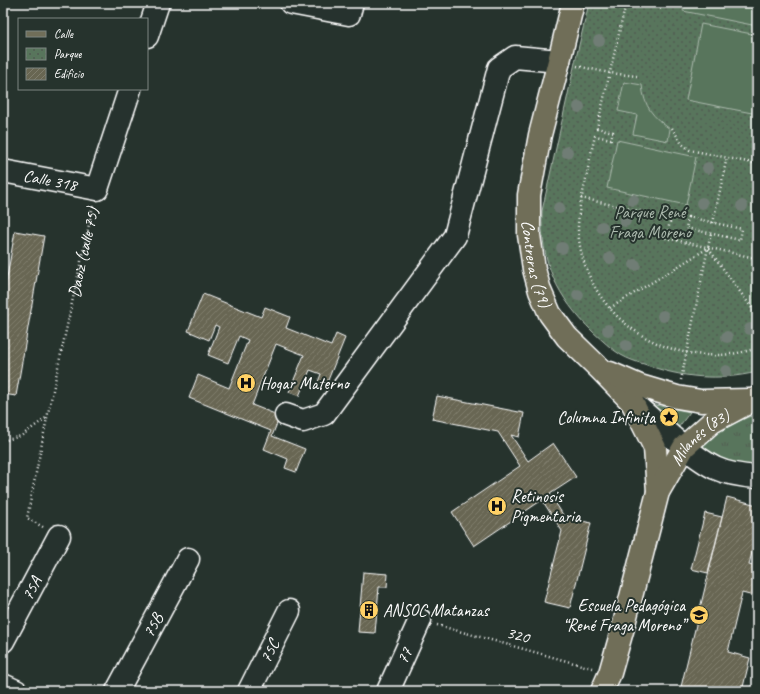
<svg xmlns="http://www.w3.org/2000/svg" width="760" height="694" viewBox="0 0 760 694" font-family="Caveat,sans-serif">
  <defs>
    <pattern id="grass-tufts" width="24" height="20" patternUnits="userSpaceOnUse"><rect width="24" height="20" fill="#58755c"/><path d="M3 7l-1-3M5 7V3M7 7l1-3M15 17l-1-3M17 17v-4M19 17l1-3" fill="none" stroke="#515c52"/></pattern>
    <pattern id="park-dots" width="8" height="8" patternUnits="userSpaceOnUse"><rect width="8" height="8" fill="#58755c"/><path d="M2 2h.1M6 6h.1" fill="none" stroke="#515c52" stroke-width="1.8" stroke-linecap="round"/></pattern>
    <pattern id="building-hatch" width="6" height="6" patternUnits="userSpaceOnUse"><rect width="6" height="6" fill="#686652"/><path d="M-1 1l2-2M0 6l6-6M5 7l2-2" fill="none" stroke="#7f7d6c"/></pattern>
  </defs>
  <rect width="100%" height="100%" fill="#26332d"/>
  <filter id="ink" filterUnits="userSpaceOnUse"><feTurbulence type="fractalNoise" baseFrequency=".025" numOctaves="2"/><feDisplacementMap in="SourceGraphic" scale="8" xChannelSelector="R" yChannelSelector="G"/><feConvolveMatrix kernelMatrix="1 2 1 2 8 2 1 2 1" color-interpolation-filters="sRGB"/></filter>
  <g filter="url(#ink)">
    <g fill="url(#grass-tufts)" stroke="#acbaae">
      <path d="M646 403 690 412 675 432Z"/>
      <path d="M757 415V469L714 458 701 447 716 432 748 417Z"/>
    </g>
    <path fill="url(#park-dots)" stroke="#acbaae" d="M589 3H757V372C719 381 681 378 644 364 636 362 628 359 621 355 611 349 602 340 593 332 557 297 540 262 542 211L576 58Z"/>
    <g fill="#58755c" stroke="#acbaae">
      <path d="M685 3H757V26L683 11Z"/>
      <path d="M701 24 757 35V114L686 100Z"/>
      <path d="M624 82 642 85C644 107 653 117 670 129L668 141 633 134 637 115 618 111Z"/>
      <path d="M617 140 696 157 686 205 607 188Z"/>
    </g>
    <g fill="url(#building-hatch)" stroke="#fff">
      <path d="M15 231 44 236 16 396 3 394V301Z"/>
      <path d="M203 294 261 317 265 307 290 317 286 328 331 346 336 334 345 338 326 385 318 382 321 374 310 370 299 396 289 392 304 355 276 344 252 405 280 416 272 436 305 449 296 472 285 468 288 459 264 449 271 431 189 398 198 375 229 388 248 340 239 336 228 363 208 355 219 327 215 325 209 340 188 331Z"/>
      <path d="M437 396 524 413 519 437 511 435 528 461 553 443 576 477 550 494 565 518V517L591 523 570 608 544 602 562 531 542 500 474 546 452 512 520 466 498 432 432 419Z"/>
      <path d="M727 497 757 505V536L756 535 749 565 757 567V582L754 596 742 593 728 652 750 658 742 691H680Z"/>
      <path d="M705 513 722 517 708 573 691 569Z"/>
      <path d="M363 572 388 574 387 587H379L375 633 358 632Z"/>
    </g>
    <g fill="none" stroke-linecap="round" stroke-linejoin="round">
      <g stroke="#fff" stroke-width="25">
        <g id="minor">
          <path d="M291 3 349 14 352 3"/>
          <path d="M147 36 158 3"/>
          <path id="s2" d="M3 171 97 189 130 89"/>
          <path d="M632 402C645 414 659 425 672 437 685 448 699 460 715 468 728 474 743 476 757 477"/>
          <path d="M286 415 303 421 324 414 455 236 499 68 515 57 559 61"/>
          <path id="s3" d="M3 641 59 536"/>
          <path d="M3 685 16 691"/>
          <path id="s4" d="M117 691 188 559"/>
          <path id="s5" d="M249 691 289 611"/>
          <path id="s6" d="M388 691 420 620"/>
        </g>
      </g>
      <g stroke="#fff" stroke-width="25">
        <g id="major">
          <path id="s7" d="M573 3 559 61 540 135 529 195V235L534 269 540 291 550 314 567 337 601 370 632 402 655 448 658 492"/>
          <path d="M610 373 640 386 677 397 701 401 749 400"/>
          <path id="s8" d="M602 691 610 673 624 624 658 492 684 447 712 422 757 398"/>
        </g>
      </g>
      <g stroke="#fff" stroke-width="2.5" stroke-dasharray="1 3" stroke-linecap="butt">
        <path d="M626 3 597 128 613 132 611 139 595 136C591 152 588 168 585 184 581 199 578 213 578 229 583 319 673 376 757 348"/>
        <path d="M577 66 610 73 637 76"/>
        <path d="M672 128 682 144 690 150 757 164"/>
        <path d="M581 198 671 218 666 238 755 258 757 251"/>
        <path d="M688 217 742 229 740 240 686 228Z"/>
        <path d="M713 223 727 157"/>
        <path d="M610 308 708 248 757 315"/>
        <path d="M681 380 711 233"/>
        <path d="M3 441 21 436 46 418"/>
        <path id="s1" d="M43 527 27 518 47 418 93 206"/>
        <path d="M437 625 592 668"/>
      </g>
      <use href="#minor" stroke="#26332d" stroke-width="22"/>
      <use href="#major" stroke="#706e59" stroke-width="22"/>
    </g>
    <g fill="#707d74">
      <circle cx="599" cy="41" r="6"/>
      <circle cx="579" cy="107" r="6"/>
      <circle cx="567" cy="152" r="6"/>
      <circle cx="708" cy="168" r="6"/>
      <circle cx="633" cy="200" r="6"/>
      <circle cx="702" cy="203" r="6"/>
      <circle cx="742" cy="206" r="6"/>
      <circle cx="559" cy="208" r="6"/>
      <circle cx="625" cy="221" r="6"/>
      <circle cx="602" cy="227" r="6"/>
      <circle cx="562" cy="248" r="6"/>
      <circle cx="610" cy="258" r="6"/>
      <circle cx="635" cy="265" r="6"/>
      <circle cx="578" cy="295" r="6"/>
      <circle cx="663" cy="316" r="6"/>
      <circle cx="750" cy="329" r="6"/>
      <circle cx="608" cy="330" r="6"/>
      <circle cx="727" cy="337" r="6"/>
      <circle cx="626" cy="346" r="6"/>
      <circle cx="726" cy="371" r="6"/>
    </g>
  </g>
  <defs>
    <g id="hospital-disc" transform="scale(1)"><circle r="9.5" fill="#ffd166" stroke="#26332d"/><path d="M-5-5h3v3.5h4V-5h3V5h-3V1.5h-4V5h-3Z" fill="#111"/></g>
    <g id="sight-disc" transform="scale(1)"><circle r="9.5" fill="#ffd166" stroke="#26332d"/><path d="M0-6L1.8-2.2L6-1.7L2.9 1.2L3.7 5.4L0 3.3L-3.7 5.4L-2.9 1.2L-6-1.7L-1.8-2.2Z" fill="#111"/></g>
    <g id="building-disc" transform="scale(1)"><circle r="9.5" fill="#ffd166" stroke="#26332d"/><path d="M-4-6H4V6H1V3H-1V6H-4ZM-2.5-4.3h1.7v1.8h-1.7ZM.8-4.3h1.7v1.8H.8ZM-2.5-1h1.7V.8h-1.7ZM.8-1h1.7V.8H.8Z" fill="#111"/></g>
    <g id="university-disc" transform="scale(1)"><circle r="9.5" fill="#ffd166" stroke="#26332d"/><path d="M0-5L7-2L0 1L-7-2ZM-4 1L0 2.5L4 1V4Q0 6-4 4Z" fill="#111"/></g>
  </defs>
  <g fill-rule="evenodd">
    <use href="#hospital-disc" x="246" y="383"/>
    <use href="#sight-disc" x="669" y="417"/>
    <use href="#hospital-disc" x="497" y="506"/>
    <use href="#building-disc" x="369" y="610"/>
    <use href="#university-disc" x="699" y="615"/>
  </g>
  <g text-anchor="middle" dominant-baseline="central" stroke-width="4" stroke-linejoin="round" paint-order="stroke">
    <g font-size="17" fill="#fff" stroke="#26332d">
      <text stroke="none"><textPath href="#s2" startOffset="48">Calle 318</textPath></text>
      <text stroke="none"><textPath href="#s1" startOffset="290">Daoiz (calle 75)</textPath></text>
      <text stroke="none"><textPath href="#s7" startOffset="267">Contreras (79)</textPath></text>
      <text stroke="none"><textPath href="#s8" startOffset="277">Milanés (83)</textPath></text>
      <text stroke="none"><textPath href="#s3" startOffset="60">75A</textPath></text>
      <text stroke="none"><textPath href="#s4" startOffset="75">75B</textPath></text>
      <text transform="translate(518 635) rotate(16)">320</text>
      <text stroke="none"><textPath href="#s5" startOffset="45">75C</textPath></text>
      <text stroke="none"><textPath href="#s6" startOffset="39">77</textPath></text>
    </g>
    <g font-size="17" fill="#acbaae" stroke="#26332d">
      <text x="650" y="212">Parque René<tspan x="650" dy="20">Fraga Moreno</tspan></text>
    </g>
    <g font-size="17" fill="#fff" stroke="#26332d" text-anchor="start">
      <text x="260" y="383">Hogar Materno</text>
      <text x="655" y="417" text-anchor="end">Columna Infinita</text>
      <text x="511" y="496">Retinosis<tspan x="511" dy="20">Pigmentaria</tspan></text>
      <text x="685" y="605" text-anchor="end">Escuela Pedagógica<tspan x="685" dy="20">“René Fraga Moreno”</tspan></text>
      <text x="383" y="610">ANSOC Matanzas</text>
    </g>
  </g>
  <rect width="760" height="694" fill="none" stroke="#26332d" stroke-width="16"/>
  <rect x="8" y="8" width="744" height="678" fill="none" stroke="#fff" stroke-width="1.5" filter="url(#ink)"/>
  <rect x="18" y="18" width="130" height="72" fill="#26332d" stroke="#7d8581"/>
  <rect x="26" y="31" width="20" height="6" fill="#706e59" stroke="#7d8581"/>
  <text x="54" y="38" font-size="12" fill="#ffffff">Calle</text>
  <rect x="26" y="48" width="20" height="12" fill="url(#park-dots)" stroke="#7d8581"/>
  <text x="54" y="58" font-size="12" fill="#ffffff">Parque</text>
  <rect x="26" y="68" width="20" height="12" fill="url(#building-hatch)" stroke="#7d8581"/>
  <text x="54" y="78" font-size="12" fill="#ffffff">Edificio</text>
</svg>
